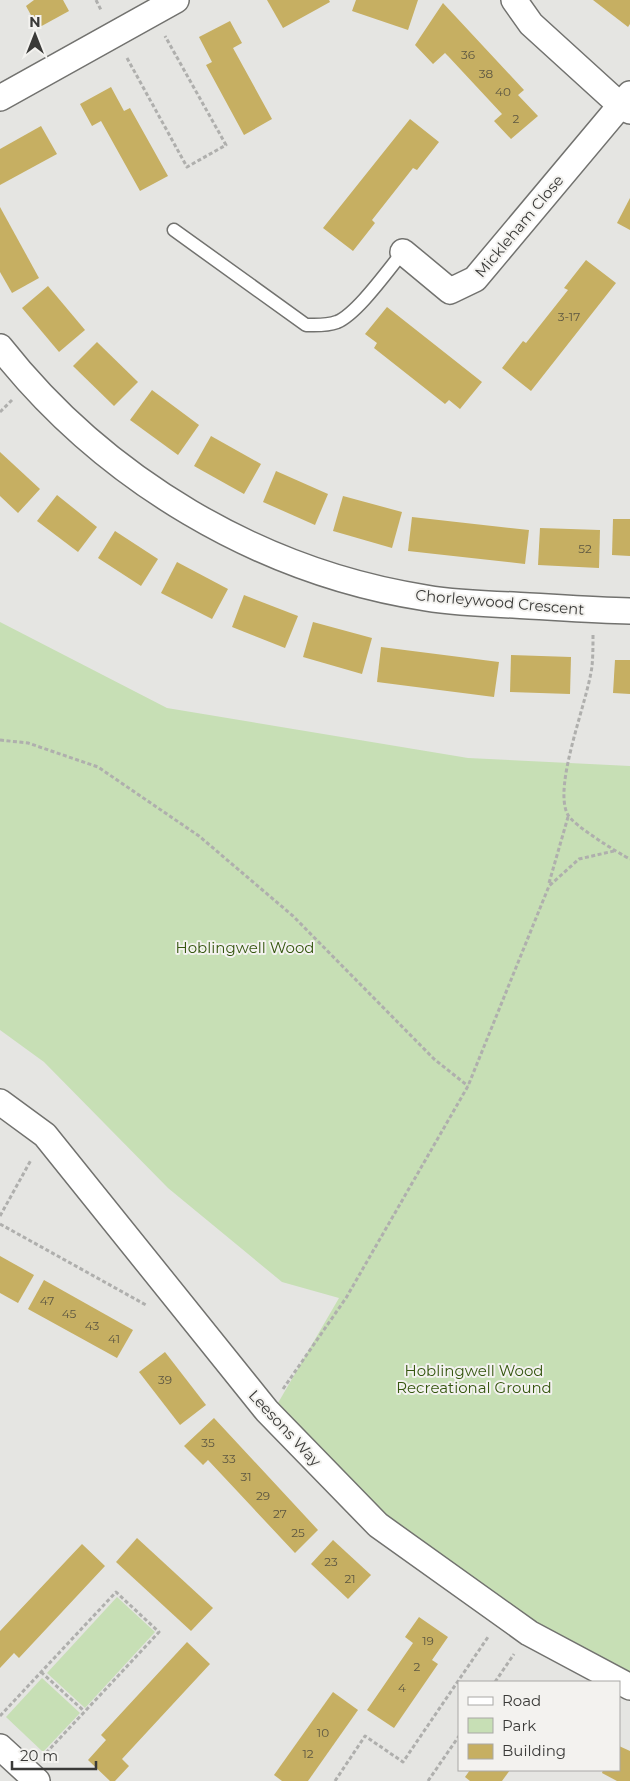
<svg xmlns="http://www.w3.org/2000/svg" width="630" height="1781" viewBox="0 0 630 1781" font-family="Montserrat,sans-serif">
  <rect width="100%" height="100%" fill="#e5e5e2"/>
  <g fill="#c7dfb5">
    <path d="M0 622 167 708 468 758 630 766V1674L554 1636 397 1526 278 1403 339 1298 282 1282 168 1188 44 1062 0 1030Z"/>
    <path d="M117 1597 155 1632 85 1708 47 1673Z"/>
    <path d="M42 1678 80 1713 43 1752 6 1717Z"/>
  </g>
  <g fill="#c6af62">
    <path d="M34 0H63L69 11 38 28 26 6Z"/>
    <path d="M267 0H329L330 2 283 28Z"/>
    <path d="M356 0H418L408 30 352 11Z"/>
    <path d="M593 0H630V24L628 27Z"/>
    <path d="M443 3 524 90 518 95 538 116 511 139 494 121 502 114 448 56 445 53 433 64 415 45Z"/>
    <path d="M230 21 242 43 233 48 272 119 244 135 206 65 212 62 199 37Z"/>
    <path d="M111 87 124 111 130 108 168 176 140 191 101 121 92 126 80 104Z"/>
    <path d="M410 119 439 142 417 170 413 168 372 220 375 223 353 251 323 228Z"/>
    <path d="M41 126 57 154 0 185V149Z"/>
    <path d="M630 198V230L617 223Z"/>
    <path d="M0 207 39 278 12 293 0 272Z"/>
    <path d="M586 260 616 283 531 391 502 368 523 341 526 343 568 290 564 288Z"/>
    <path d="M48 286 85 330 59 352 22 308Z"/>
    <path d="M387 307 482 382 460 409 449 400 445 404 374 348 377 343 365 334Z"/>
    <path d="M97 342 138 382 114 406 73 366Z"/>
    <path d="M152 390 199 425 178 455 130 420Z"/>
    <path d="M211 436 261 464 244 494 194 466Z"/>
    <path d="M0 452 40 489 18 513 0 496Z"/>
    <path d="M276 471 328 494 315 525 263 502Z"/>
    <path d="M57 495 97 527 78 552 37 521Z"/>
    <path d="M343 496 402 512 392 548 333 531Z"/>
    <path d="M412 517 529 530 525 564 408 551Z"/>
    <path d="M613 519H630V556L612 555Z"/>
    <path d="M540 528 600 530 599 568 538 565Z"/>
    <path d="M115 531 158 559 141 586 98 558Z"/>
    <path d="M177 562 228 589 212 619 161 593Z"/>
    <path d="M244 595 298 616 285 648 232 627Z"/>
    <path d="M313 622 372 638 362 674 303 657Z"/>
    <path d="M381 647 499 662 494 697 377 682Z"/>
    <path d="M511 655 571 657 570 694 510 692Z"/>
    <path d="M615 660H630V694L613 693Z"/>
    <path d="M0 1256 34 1275 18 1303 0 1293Z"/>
    <path d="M44 1280 133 1330 117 1358 28 1309Z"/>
    <path d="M165 1352 206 1405 180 1425 139 1372Z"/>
    <path d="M214 1418 318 1530 295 1553 208 1460 203 1465 184 1446Z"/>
    <path d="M137 1538 213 1608 191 1631 116 1562Z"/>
    <path d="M333 1540 371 1575 348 1599 311 1564Z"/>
    <path d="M82 1544 105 1566 19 1658 14 1653 0 1668V1631Z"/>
    <path d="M419 1617 448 1637 432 1660 438 1664 394 1728 367 1710 413 1643 405 1637Z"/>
    <path d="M187 1642 210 1664 122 1759 129 1766 115 1781H110L88 1760 106 1740 101 1735Z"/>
    <path d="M333 1692 358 1710 308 1781H282L274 1775Z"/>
    <path d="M619 1746 630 1751V1781H617L602 1773 603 1770H619Z"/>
    <path d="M470 1770H510L502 1781H470L465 1777Z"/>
  </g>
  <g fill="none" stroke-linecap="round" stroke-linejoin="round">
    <g stroke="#72726f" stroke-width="15">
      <path id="service" d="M174 230 306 325C317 325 326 326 337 322 357 314 388 270 403 252"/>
    </g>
    <g stroke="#72726f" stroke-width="28">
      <g id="minor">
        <path d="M514 0 531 24 620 105 630 111"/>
        <path d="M0 98 176 0"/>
        <path d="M403 252 450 291 475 279 630 94"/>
        <path d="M0 347C104 479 259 572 426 598 455 603 484 604 513 605 552 607 591 610 630 611"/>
        <path d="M0 1102 45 1135 267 1411 378 1525 529 1633 630 1687"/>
        <path d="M0 1747 37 1781"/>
      </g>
    </g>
    <g stroke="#afafad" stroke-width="3" stroke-dasharray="4 2.5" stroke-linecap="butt">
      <path d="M96 0 101 10"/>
      <path d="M127 58 187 167 226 145 165 36"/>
      <path d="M0 412 12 400"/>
      <path d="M593 635C593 645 593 656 592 666 588 701 552 787 568 815 573 825 618 853 630 859"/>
      <path d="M0 740 28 743 98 767 199 836 293 916 434 1059 468 1086"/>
      <path d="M549 883 568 817"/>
      <path d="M0 1216 31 1160"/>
      <path d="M0 1224 146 1305"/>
      <path d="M283 1389 346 1298 468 1086 549 886 579 859 614 851"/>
      <path d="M41 1672 84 1711"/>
      <path d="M495 1682 514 1654"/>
      <path d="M0 1716 116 1592 159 1632 45 1754"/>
      <path d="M335 1781 365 1736 403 1762 488 1637"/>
      <path d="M428 1781 459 1736"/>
    </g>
    <use href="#service" stroke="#fff" stroke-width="12"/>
    <use href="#minor" stroke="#fff" stroke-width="25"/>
  </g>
  <g text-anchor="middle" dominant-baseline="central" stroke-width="4" stroke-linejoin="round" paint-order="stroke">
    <g font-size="12" fill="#5d5742">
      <text x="468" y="54">36</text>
      <text x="486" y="73">38</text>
      <text x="503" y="91">40</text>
      <text x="516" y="118">2</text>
      <text x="569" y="316">3-17</text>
      <text x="585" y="548">52</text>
      <text x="47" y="1300">47</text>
      <text x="69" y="1313">45</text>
      <text x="92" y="1325">43</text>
      <text x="114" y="1338">41</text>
      <text x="165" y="1379">39</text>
      <text x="208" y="1442">35</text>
      <text x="229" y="1458">33</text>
      <text x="246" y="1476">31</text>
      <text x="263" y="1495">29</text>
      <text x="280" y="1513">27</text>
      <text x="298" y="1532">25</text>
      <text x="331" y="1561">23</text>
      <text x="350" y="1578">21</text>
      <text x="428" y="1640">19</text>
      <text x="417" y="1666">2</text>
      <text x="402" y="1687">4</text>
      <text x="323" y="1732">10</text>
      <text x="308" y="1753">12</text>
    </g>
    <g font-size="15" fill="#3a3a38" stroke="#f3f2ef">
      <text transform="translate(519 226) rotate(-50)">Mickleham Close</text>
      <text transform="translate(500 602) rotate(5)">Chorleywood Crescent</text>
      <text transform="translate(285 1428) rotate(47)">Leesons Way</text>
    </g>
    <g font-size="15" fill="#35560f" stroke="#f3f2ef">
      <text x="245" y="947">Hoblingwell Wood</text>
      <text x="474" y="1370">Hoblingwell Wood<tspan x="474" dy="17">Recreational Ground</tspan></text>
    </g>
  </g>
  <rect x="458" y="1681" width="162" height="90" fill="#f3f2ef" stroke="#a9a8a6"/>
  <rect x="468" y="1697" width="25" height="8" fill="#ffffff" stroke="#a9a8a6"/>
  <text x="502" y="1706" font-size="15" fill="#3a3a38">Road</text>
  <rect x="468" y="1718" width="25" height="15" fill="#c7dfb5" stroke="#a9a8a6"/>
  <text x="502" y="1731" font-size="15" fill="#3a3a38">Park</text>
  <rect x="468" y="1744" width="25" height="15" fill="#c6af62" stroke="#a9a8a6"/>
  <text x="502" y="1756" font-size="15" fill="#3a3a38">Building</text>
  <g transform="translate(35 35)" stroke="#f3f2ef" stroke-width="4" paint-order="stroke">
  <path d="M0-4L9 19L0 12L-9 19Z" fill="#3a3a38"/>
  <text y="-8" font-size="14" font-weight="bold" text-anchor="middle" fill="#3a3a38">N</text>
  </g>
  <path d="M12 1761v8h84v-8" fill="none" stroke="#3a3a38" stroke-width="2.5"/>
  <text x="20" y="1761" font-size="15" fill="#3a3a38" stroke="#f3f2ef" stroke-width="4" paint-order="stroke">20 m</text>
</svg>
